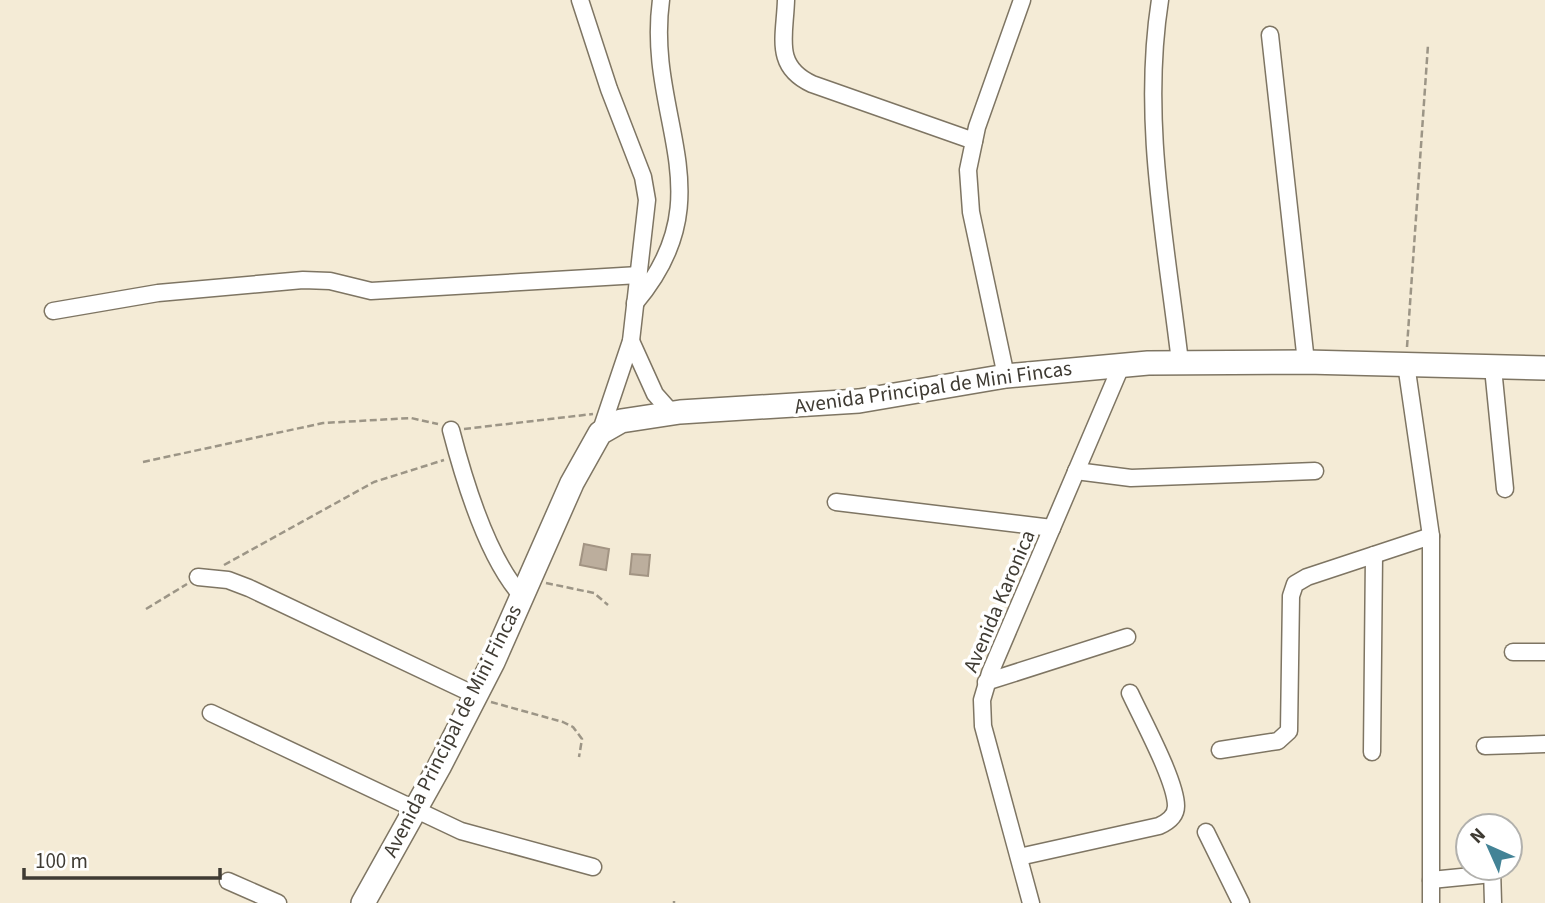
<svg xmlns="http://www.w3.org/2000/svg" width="1545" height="903" viewBox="0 0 1545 903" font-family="'Source Sans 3',sans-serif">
  <rect width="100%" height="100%" fill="#f4ebd6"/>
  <g fill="#bcae9d" stroke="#a29483" stroke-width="2">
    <path d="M584 544 609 549 606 570 580 565Z"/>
    <path d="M632 554 650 555 648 576 630 574Z"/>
  </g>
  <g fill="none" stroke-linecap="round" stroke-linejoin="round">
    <g stroke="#7e7563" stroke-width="19">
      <g id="street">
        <path d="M580 0 609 89 643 177 647 200 631 341 600 433"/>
        <path d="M786 0C785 36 773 66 812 84L974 141"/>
        <path d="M1160 0C1141 121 1166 241 1180 362"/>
        <path d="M1270 35 1306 362"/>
        <path d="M635 303C727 195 645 118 661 0"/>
        <path d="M53 311 158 293 303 280 330 281 371 291 639 275"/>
        <path d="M631 341 655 394 671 412"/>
        <path d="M1406 364 1431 536V903"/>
        <path d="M1493 368 1505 489"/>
        <path d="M1006 376 971 212 968 170 977 127 1022 0"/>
        <path d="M451 430C464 480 487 558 522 596"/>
        <path d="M1076 471 1131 478 1315 471"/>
        <path d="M836 502 1052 528"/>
        <path d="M198 577 228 580 249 588 475 695"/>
        <path d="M1513 652H1545"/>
        <path d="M986 682 1127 637"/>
        <path d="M211 713 461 831 593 867"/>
        <path d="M1485 746 1545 744"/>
        <path d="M1220 750 1278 741 1289 731 1291 596 1295 584 1307 577 1431 536"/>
        <path d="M1372 752 1374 555"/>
        <path d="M1206 832 1241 903"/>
        <path d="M1019 857 1159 826C1168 822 1176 816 1176 806 1176 781 1142 719 1130 693"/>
        <path d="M1492 868 1493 903"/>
        <path d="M1431 880 1492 874"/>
        <path d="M228 881 278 903"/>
        <path d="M1031 903 983 726 982 700 990 673 1122 364"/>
      </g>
    </g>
    <g stroke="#7e7563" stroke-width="26">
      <path id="secondary" d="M363 903 439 767 493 662 572 483 600 433 621 421 680 412 859 401 1006 376 1148 363 1306 362 1545 368"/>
    </g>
    <g stroke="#9c9586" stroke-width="2.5" stroke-dasharray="7 3.5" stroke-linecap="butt">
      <path d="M1407 347 1428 45"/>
      <path d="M464 429 593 414"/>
      <path d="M143 462 323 423 411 418 438 424"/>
      <path d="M224 565 374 482 444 460"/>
      <path d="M546 583 594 593 608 605"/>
      <path d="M146 609 187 584"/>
      <path d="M491 702 563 722 573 727 582 739 579 757"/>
      <path d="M674 901V903"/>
    </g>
    <use href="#street" stroke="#fff" stroke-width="16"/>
    <use href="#secondary" stroke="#fff" stroke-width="23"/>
  </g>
  <g text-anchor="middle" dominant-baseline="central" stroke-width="7" stroke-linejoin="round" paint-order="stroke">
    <g font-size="21" fill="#3f3b33" stroke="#fff">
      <text transform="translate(933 387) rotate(-8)">Avenida Principal de Mini Fincas</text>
      <text transform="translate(999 601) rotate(-67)">Avenida Karonica</text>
      <text transform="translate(452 731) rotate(-63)">Avenida Principal de Mini Fincas</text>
    </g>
  </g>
  <g transform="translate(1489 847) rotate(315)"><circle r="33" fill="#ffffff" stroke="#b2b1ad" stroke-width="2"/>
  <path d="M0-5L12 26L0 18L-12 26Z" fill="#438396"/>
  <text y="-10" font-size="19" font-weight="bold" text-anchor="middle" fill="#3f3b33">N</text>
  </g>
  <path d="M24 868v10h196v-10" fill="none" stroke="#3f3b33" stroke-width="3.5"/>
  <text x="35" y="868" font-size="21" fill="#3f3b33" stroke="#ffffff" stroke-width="5" paint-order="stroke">100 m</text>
</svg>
